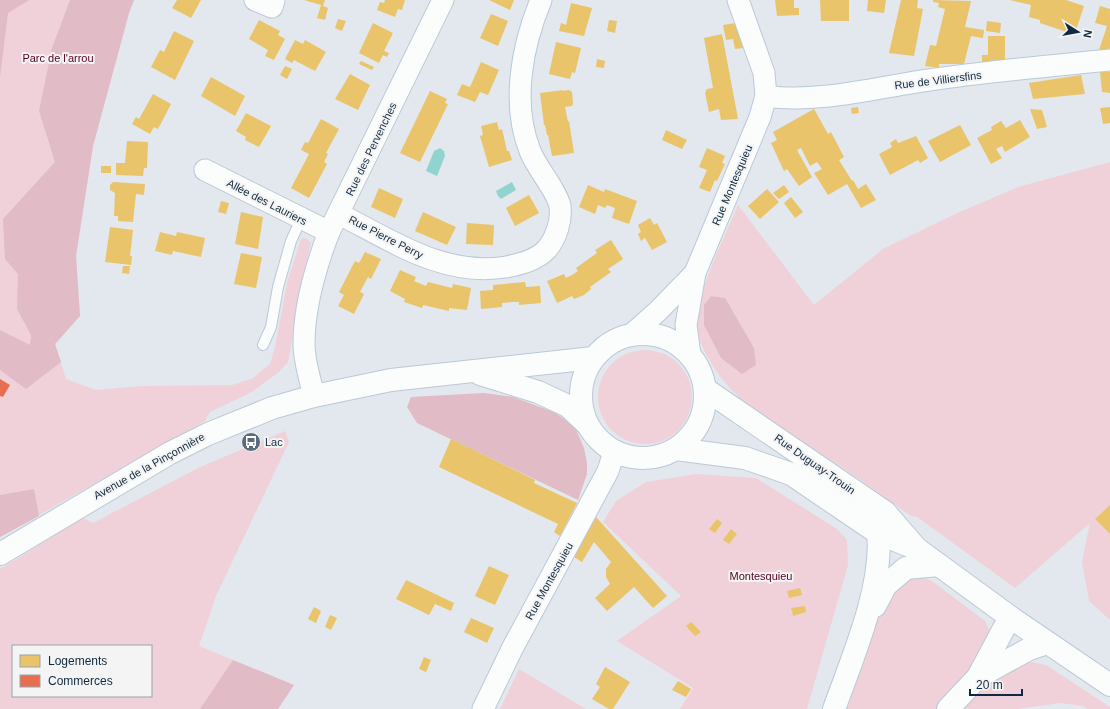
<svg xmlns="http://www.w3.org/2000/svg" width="1110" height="709" viewBox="0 0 1110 709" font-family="Arial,sans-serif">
  <rect width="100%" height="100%" fill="#e2e8ee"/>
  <g fill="#f0d1da" fill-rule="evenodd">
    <path d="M0 0H134L129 13 93 146 76 256 80 316 55 344 66 379 96 390 142 386 232 385 253 378 270 364 275 347 287 283 301 239 306 238 311 243 296 307 292 341 288 362 279 372 252 392 210 412 205 421 0 537Z"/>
    <path d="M1110 162V505L1095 519 1110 534V620L1089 601 1082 562 1090 523 1015 588 917 517 911 516C885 498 860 479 834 462 789 431 736 409 709 359 702 348 697 335 697 322 699 286 724 239 738 205L814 305 883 249 955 214 1018 187Z"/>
    <circle cx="645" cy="397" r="47"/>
    <path d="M285 431 289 442 216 596 199 646 294 685 278 709H0V569L83 518 93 523 198 468ZM13 646H151V696H13Z"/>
    <path d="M696 474 756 478 837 529 847 540 848 565 807 709H680L693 688 617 641 681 596 603 522 616 501 646 482Z"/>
    <path d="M919 576 932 581 985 621 991 633V643L940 709H844C854 683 883 587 907 578 911 577 916 577 919 576Z"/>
    <path d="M1032 662 1046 665 1110 707V709H1087L1083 706 1060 703 1018 709H961C980 688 1004 667 1032 662Z"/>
    <path d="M519 669 586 709H500Z"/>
  </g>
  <g fill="#e1bbc6">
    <path d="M0 0H29L8 13 0 78Z"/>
    <path d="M70 0H134L129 13 93 146 76 256 80 316 55 344 61 362 26 389 0 370V330L30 345 31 335 17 309 18 274 5 259 3 219 55 162 39 111 52 48Z"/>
    <path d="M711 296 725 298 754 348 756 365 742 374 721 358 704 325V305Z"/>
    <path d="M484 393 513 397 556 413 575 427 584 448 587 463V474L578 500 417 423 407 407 411 397Z"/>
    <path d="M34 489 39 516 0 537V495Z"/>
    <path d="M233 660 294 685 278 709H200Z"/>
  </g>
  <g fill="#91d4cf">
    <path d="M440 148 444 151 445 156 437 176 426 171 434 151Z"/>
    <path d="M512 182 516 190 501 199 498 196 496 191Z"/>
  </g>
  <g fill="#e9c46a">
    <path d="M177 0H201L191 18 172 8Z"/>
    <path d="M304 0H325L323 6 328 8 325 20 317 18 321 5Z"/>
    <path d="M385 0H405L402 10 398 9 395 17 377 10 380 2 384 3Z"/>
    <path d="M489 0H514L510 10Z"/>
    <path d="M775 0H794V8H799V15L777 16Z"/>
    <path d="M820 0H849V21H821Z"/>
    <path d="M868 0H886L884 13 867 11Z"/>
    <path d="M901 0H918L917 8 923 9 914 56 889 53Z"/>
    <path d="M933 0 971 1 965 27 984 30 983 38 971 36 964 64H939V68L925 66 930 45 936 46 945 9 938 7 939 3 933 2Z"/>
    <path d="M1010 0H1066L1084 6 1076 30 1069 28 1067 32 1040 23V20L1029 17 1031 5Z"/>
    <path d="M571 3 592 8 584 36 559 31 561 23 566 25Z"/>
    <path d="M1100 6 1110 9V49L1099 50 1107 26 1095 23Z"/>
    <path d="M491 14 508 21 498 46 480 38Z"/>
    <path d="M338 19 346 21 342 31 335 28Z"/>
    <path d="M259 20 280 31 278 35 285 39 274 60 265 56 268 50 249 39Z"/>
    <path d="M609 20 617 21 615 33 607 31Z"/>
    <path d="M987 21 1001 23 1000 33 986 31Z"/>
    <path d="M373 23 393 33 384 51 389 53 387 57 383 55 379 63 359 53Z"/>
    <path d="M736 23 743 48 735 49 733 39 726 40 723 25Z"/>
    <path d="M174 31 194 41 175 80 151 67 160 50 164 52Z"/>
    <path d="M722 34 736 108 738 119 721 120 719 109 709 112 705 93 707 89 713 88 704 38Z"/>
    <path d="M988 36H1005V61L982 62V55H988Z"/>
    <path d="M295 40 303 44 305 40 326 52 315 71 294 60 292 63 285 59Z"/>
    <path d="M556 42 581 48 575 73 572 72 570 79 549 74Z"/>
    <path d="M597 59 605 61 604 68 596 67Z"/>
    <path d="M361 61 374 67 372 70 359 64Z"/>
    <path d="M481 62 499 70 488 95 480 92 475 102 457 95 462 84 470 87Z"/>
    <path d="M285 66 292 69 287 79 280 75Z"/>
    <path d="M1100 72H1110V93L1102 92Z"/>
    <path d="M350 74 370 85 358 110 335 99Z"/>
    <path d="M1081 75 1085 94 1033 99 1029 83Z"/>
    <path d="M211 77 245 96 235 116 201 96Z"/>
    <path d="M563 90V91L569 90 572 92 573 103 572 106 565 107 568 122 569 121 574 153 552 156 548 135H547L545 125H544L540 93Z"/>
    <path d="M430 91 447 99 445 103 448 104 420 162 400 153Z"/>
    <path d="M153 94 171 104 158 129 154 127 150 134 132 124 136 117 139 119Z"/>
    <path d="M858 107 859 113 852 114 851 108Z"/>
    <path d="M1110 107V123L1103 124 1100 108Z"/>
    <path d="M814 109 828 134 831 132 844 157 839 160 852 181 853 180 858 189 866 184 876 200 861 208 847 184 828 195 814 173 822 169 817 162 810 166 801 148 797 150 812 177 799 186 787 169 784 171 771 143 777 140 773 132Z"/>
    <path d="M1030 109 1042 110 1047 127 1037 129Z"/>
    <path d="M246 113 271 126 259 147 245 140 246 137 236 131Z"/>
    <path d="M321 119 339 129 326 153 328 154 324 162 327 164 309 198 291 188 309 154 301 150 305 142 308 143Z"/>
    <path d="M1020 120 1030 137 1005 152 1002 146 996 149 1002 158 991 164 977 138 992 130 991 127 1001 121 1006 128Z"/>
    <path d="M497 122 499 130 502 129 507 151H509L512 160 489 167 480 136 483 135 481 126Z"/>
    <path d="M960 125 971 145 940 162 928 141Z"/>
    <path d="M666 130 687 140 682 149 662 140Z"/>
    <path d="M916 136 928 158 920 163 918 160 890 175 879 154 892 147 890 143 896 139 898 143Z"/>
    <path d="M127 141 148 142 147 168H144L143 176 116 175V163H125Z"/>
    <path d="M707 148 725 156 722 163 725 164 717 181 715 180 710 192 699 188 707 170 699 167Z"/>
    <rect x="101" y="166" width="10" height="7"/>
    <path d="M113 182 145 184 144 195 136 194 133 222 118 221V216H114L115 193 110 190V185Z"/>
    <path d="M588 185 604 192 605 189 637 201 629 224 612 218 615 208 607 205 605 208 598 205 595 214 579 207Z"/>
    <path d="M784 185 789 192 779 199 773 193Z"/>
    <path d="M379 188 403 199 395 218 371 207Z"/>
    <path d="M767 189 779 202 760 219 748 206Z"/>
    <path d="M529 195 539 213 515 226 506 208Z"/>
    <path d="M791 197 803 212 795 218 784 203Z"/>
    <path d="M221 201 229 203 226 214 218 212Z"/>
    <path d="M241 212 263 217 258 249 235 244Z"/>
    <path d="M423 212 456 227 447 245 415 231Z"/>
    <path d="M650 218 654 225 657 223 667 242 652 250 645 238 641 241 638 234 641 232 638 225Z"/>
    <path d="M467 223 494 225 493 245 466 244Z"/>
    <path d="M110 227 133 230 130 256H132L131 265 105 262Z"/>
    <path d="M160 232 176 236 177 232 205 238 201 257 173 251 172 255 155 251Z"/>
    <path d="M611 240 623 259 608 269 611 272 590 287 591 289 584 295 574 299 572 296 557 303 547 281 564 274 566 278 572 275 578 271 576 268 597 253 595 250Z"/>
    <path d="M365 252 381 259 371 279 368 277 360 292 364 294 354 314 338 306 344 295 339 292 355 261 359 263Z"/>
    <path d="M241 253 262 257 256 288 234 284Z"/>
    <path d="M123 266H130L129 274 122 273Z"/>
    <path d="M400 270 416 277 414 281 426 286 428 282 452 288 453 284 471 288 467 310 449 308V311L423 305 422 308 404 302 405 299 390 291Z"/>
    <path d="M525 282 526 287 540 286 541 303 519 305V302H512L502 303V307L481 309 480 291 493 290V285Z"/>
    <path d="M451 439 535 480 534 483 577 503 560 536 554 532 558 524 439 467Z"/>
    <path d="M1110 505V534L1095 519Z"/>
    <path d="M596 517 667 596 653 608 634 587 607 611 595 598 610 584 606 577V569L611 562 594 542 582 562 574 557Z"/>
    <path d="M717 519 722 523 715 533 709 529Z"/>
    <path d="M731 529 737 534 729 544 723 540Z"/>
    <path d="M489 566 509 575 495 605 475 596Z"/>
    <path d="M406 580 454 603 451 611 435 604 429 615 396 599Z"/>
    <path d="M800 588 802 595 789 598 787 591Z"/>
    <path d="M805 606 806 612 793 616 791 608Z"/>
    <path d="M314 607 321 611 316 623 308 619Z"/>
    <path d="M330 615 337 618 331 630 325 627Z"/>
    <path d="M471 618 494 628 487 643 464 632Z"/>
    <path d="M691 622 701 632 695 636 686 626Z"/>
    <path d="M424 657 431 660 426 672 419 669Z"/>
    <path d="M605 667 630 682 613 709H609L592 699 600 687 596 684Z"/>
    <path d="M678 681 691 689 686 697 672 690Z"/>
  </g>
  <path fill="#e76f51" d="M0 379 10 385 3 397 0 396Z"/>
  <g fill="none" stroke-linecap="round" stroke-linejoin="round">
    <g stroke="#bac9d7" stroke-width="12">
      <path id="service" d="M263 345 271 327 278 287 291 241 301 219"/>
    </g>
    <g stroke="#bac9d7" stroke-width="23">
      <g id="minor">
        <path d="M255 0 272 7 274 0"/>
        <path d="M766 96C815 104 879 87 929 80 989 71 1050 66 1110 60"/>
        <path d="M205 170 329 232"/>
        <path d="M339 214C393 241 443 277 506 267 521 264 537 260 547 249 556 238 562 221 560 206 556 189 537 169 530 151 511 103 522 46 541 0"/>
        <path d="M631 335 658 311 695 273"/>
        <path d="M690 355 686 325 695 273 760 117 766 96 764 73 738 0"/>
        <path d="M314 396C310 379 304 361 304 344 304 307 316 266 329 232L443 0"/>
        <path d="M483 709 512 649 608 471 614 452"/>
      </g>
    </g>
    <g stroke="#bac9d7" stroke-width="24">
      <g id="tertiary">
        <path d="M875 606 886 585 906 568 939 565"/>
        <path d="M978 677 1029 649 1047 643"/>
        <path d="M834 709C852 659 884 585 878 533"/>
        <path d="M948 709 978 677 1010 617"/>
      </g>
    </g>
    <g stroke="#bac9d7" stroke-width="24">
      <g id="secondary">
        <circle cx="643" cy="396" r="62"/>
        <path d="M480 374 538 392 568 406 586 423"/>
        <path d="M705 389 885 512 917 549 1010 617 1110 685"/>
        <path d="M676 449 745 458 791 474 878 533 912 547"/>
        <path d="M0 554 170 453 208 434 272 408 314 396 391 380 593 358"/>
      </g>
    </g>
    <use href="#service" stroke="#fbfcfc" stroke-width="10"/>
    <use href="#minor" stroke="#fbfcfc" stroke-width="21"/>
    <use href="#tertiary" stroke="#fbfcfc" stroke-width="22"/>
    <use href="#secondary" stroke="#fbfcfc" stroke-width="22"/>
  </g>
  <defs>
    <g id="bus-disc" transform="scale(1)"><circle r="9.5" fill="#596c7d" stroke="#f4f4f4"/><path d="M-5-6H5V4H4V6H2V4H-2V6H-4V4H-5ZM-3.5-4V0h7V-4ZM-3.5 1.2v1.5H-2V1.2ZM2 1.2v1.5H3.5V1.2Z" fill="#fff"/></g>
  </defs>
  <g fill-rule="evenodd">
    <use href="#bus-disc" x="251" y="442"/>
  </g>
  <g text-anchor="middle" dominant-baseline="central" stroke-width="4" stroke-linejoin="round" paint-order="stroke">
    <g font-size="11" fill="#590023" stroke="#f4f4f4">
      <text x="58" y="58">Parc de l'arrou</text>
      <text x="761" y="576">Montesquieu</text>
    </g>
    <g font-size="11" fill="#0f2a40" stroke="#f4f4f4">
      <text transform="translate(938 80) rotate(-7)">Rue de Villiersfins</text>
      <text transform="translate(371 149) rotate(-64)">Rue des Pervenches</text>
      <text transform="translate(732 185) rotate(-67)">Rue Montesquieu</text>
      <text transform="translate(267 202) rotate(27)">Allée des Lauriers</text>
      <text transform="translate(386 237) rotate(27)">Rue Pierre Perry</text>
      <text transform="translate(815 464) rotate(35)">Rue Duguay-Trouin</text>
      <text transform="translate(149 466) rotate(-29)">Avenue de la Pinçonnière</text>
      <text transform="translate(549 581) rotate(-61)">Rue Montesquieu</text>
    </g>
    <g font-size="11" fill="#0f2a40" stroke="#f4f4f4" text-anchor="start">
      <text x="265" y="442">Lac</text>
    </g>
  </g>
  <rect x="12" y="645" width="140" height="52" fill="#f4f4f4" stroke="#98a3ac"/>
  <rect x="20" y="655" width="20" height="12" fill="#e9c46a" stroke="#98a3ac"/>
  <text x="48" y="665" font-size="12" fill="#0f2a40">Logements</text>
  <rect x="20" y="675" width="20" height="12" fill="#e76f51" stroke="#98a3ac"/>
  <text x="48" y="685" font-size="12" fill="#0f2a40">Commerces</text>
  <g transform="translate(1078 32) rotate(101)" stroke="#f4f4f4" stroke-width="3" paint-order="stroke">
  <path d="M0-3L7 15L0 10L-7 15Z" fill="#0f2a40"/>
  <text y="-6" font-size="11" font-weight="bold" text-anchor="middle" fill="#0f2a40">N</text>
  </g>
  <path d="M970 689v6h52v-6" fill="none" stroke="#0f2a40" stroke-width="2"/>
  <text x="976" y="689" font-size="12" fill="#0f2a40" stroke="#f4f4f4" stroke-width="3" paint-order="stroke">20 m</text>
</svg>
